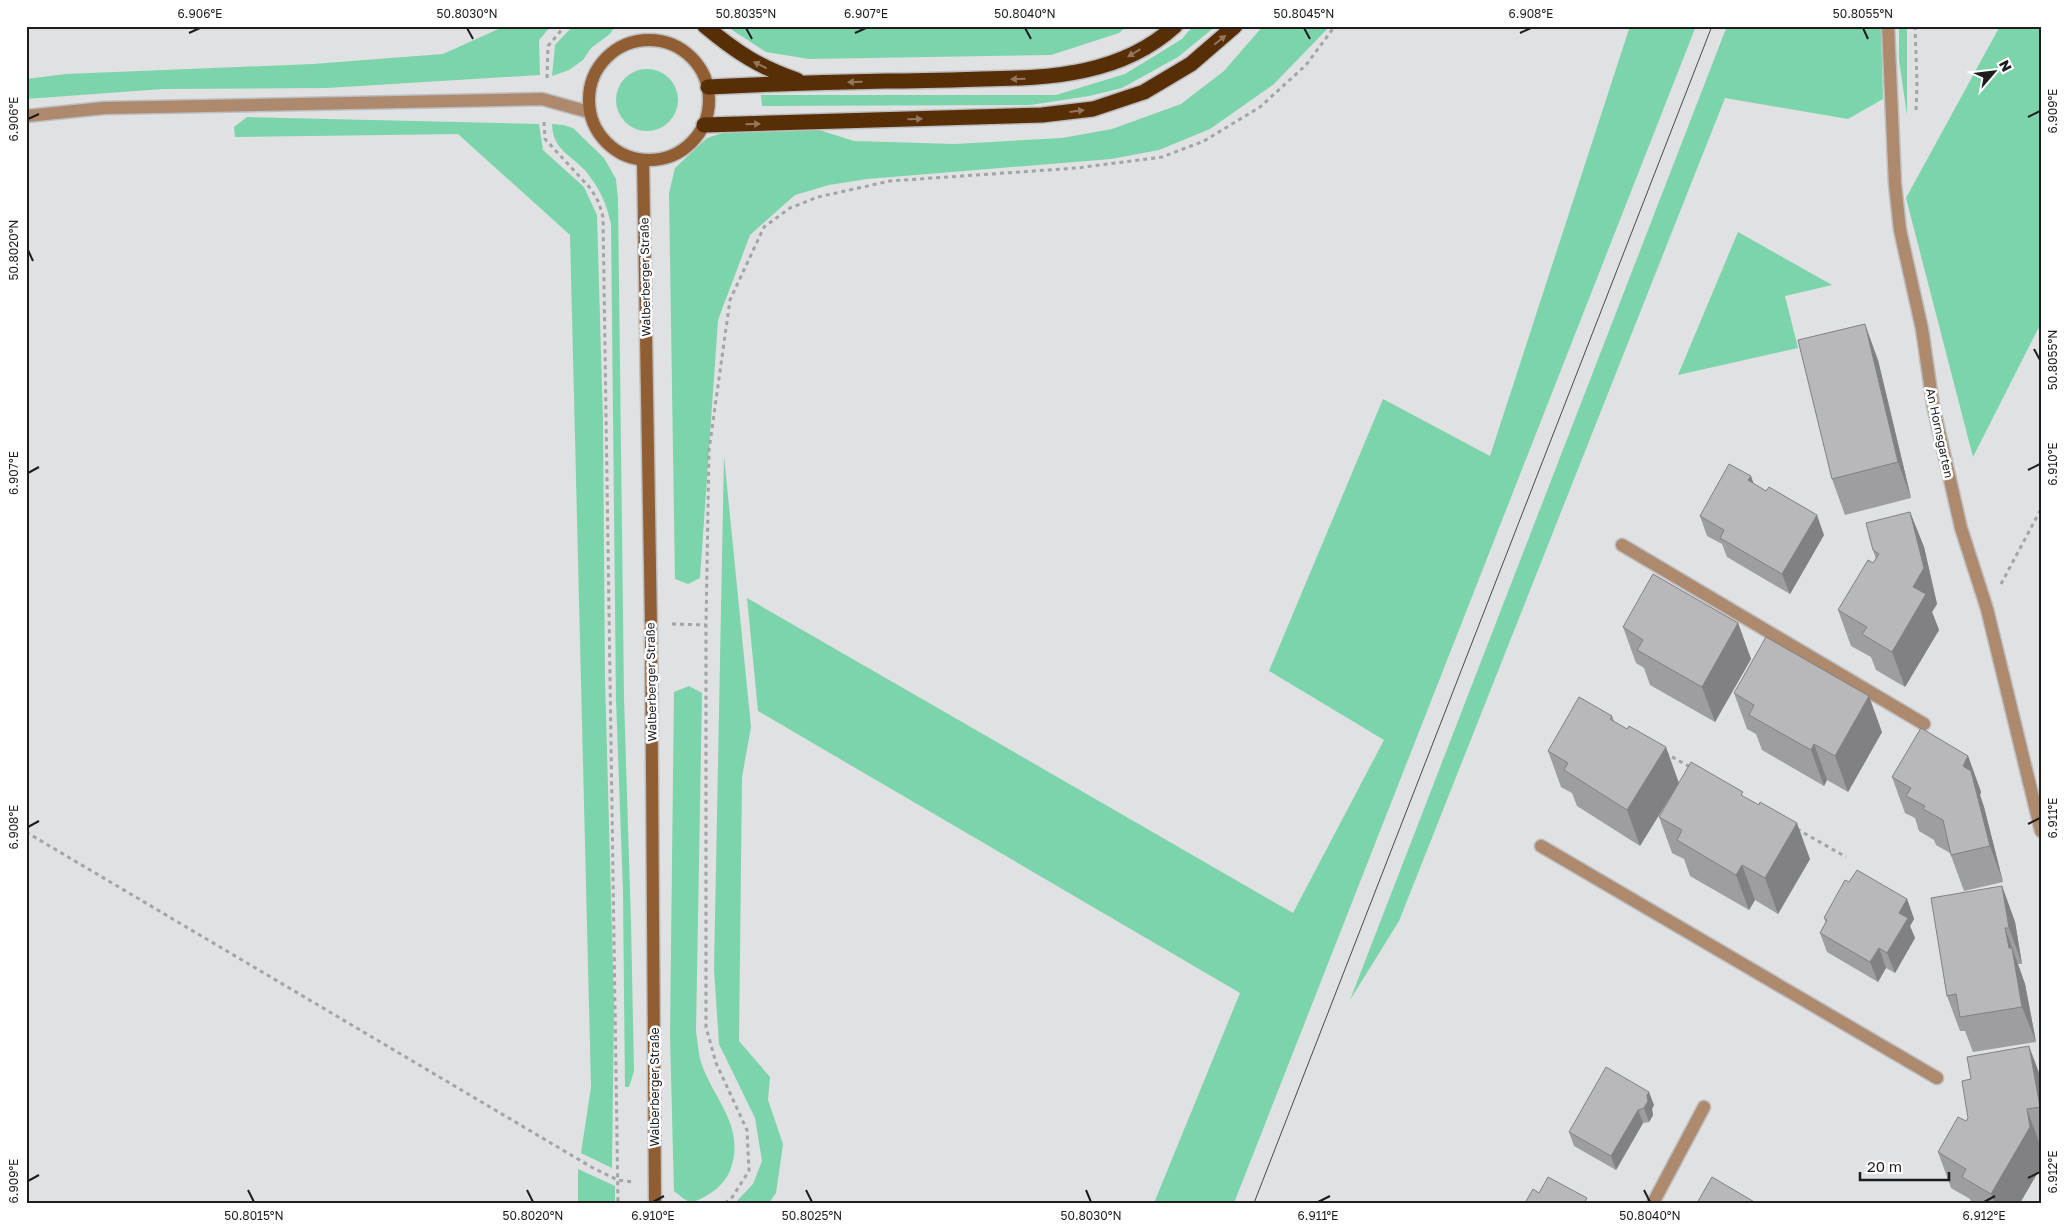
<svg xmlns="http://www.w3.org/2000/svg" width="2067" height="1229" viewBox="0 0 2067 1229" font-family="'Golos Text',sans-serif">
  <rect width="100%" height="100%" fill="#dfe1e3"/>
  <g fill="#7cd4aa">
    <path d="M505 26H551L539 40 540 75 327 88 163 89 26 99V79L66 74 313 64 443 54Z"/>
    <path d="M573 26H615L610 34 591 48 583 60 569 70 552 76 555 45Z"/>
    <path d="M726 26H1127L1119 33 1051 55 809 59 766 52Z"/>
    <path d="M1193 26H1216L1178 57 1122 88 1089 96 1030 105 762 106 761 95H1056L1125 74 1182 39Z"/>
    <path d="M1263 26H1330L1274 84 1210 129 1159 150 1111 159 867 179 829 185 795 195 750 235 718 320 700 578 688 584 675 579 669 193 675 168 707 138 735 129H816L854 141 955 144 1062 138 1112 129 1181 104 1224 71Z"/>
    <path d="M1630 26H1696L1234 1203H1154L1240 993 758 711 747 598 1293 913 1384 740 1269 671 1383 399 1490 456Z"/>
    <path d="M1727 26H1881L1883 99 1848 119 1725 98 1399 921 1350 1000Z"/>
    <path d="M1899 26H1907V115L1899 60Z"/>
    <path d="M2000 26H2041V323L1973 457 1906 198Z"/>
    <circle cx="647" cy="100" r="31"/>
    <path d="M247 117 539 124 543 150 584 187 597 215 603 421 605 679 614 1006 612 1168 581 1153 591 1087 570 235 458 134 235 137 234 127Z"/>
    <path d="M552 124 563 125 573 128 604 158 616 179 618 199 624 699 631 923 634 1071 629 1087H625L623 892 616 699 611 224C606 203 601 191 588 174 573 155 553 152 552 124Z"/>
    <path d="M1738 232 1832 285 1785 296 1798 348 1678 375Z"/>
    <path d="M724 456 751 727 742 777 739 1041 770 1077 768 1100 783 1144 776 1193 769 1203H735L753 1184 762 1161 755 1118 719 1044 714 969Z"/>
    <path d="M689 686 702 693 696 1032C698 1041 698 1053 701 1062 713 1099 745 1125 731 1168 727 1180 717 1190 706 1196 689 1205 689 1203 674 1191L670 1036 674 692Z"/>
    <path d="M578 1169 615 1186V1203H578Z"/>
  </g>
  <g fill="none" stroke-linecap="round" stroke-linejoin="round">
    <g stroke="#bcbec0" stroke-width="15">
      <g id="street">
        <path d="M1888 26 1895 184 1900 230 1922 329 1933 405 1961 528 1987 609 2041 831"/>
        <path d="M26 116 104 108 542 99 589 112"/>
        <path d="M1622 545 1924 724"/>
        <path d="M1541 846 1937 1078"/>
        <path d="M1653 1203 1704 1107"/>
      </g>
    </g>
    <g stroke="#bcbec0" stroke-width="15">
      <g id="secondary">
        <circle cx="649" cy="100" r="60"/>
        <path d="M643 160 651 625 655 1203"/>
      </g>
    </g>
    <g stroke="#bcbec0" stroke-width="18">
      <g id="highway">
        <path d="M705 26C736 52 759 67 797 80"/>
        <path d="M708 87C767 84 827 82 887 81 918 81 950 80 982 79 1051 78 1121 75 1175 26"/>
        <path d="M704 125 1042 115 1093 109 1144 92 1191 64 1235 26"/>
      </g>
    </g>
    <g stroke="#a3a4a6" stroke-width="3" stroke-dasharray="4 4" stroke-linecap="butt">
      <path d="M1915 26 1917 82 1916 113"/>
      <path d="M547 78 548 46 565 26"/>
      <path d="M544 122 545 139 591 189 599 203 603 217 618 1203"/>
      <path d="M2001 584 2041 509"/>
      <path d="M672 624 706 625"/>
      <path d="M1665 753 1692 768"/>
      <path d="M1797 829 1846 857"/>
      <path d="M26 832 593 1168 618 1180 633 1182"/>
      <path d="M725 1203 731 1199 749 1171 747 1130 716 1063 706 1027V625L709 450 730 300 764 227 790 208 818 197 890 181 1077 168 1162 157 1204 141 1260 107 1306 65 1335 26"/>
    </g>
    <use href="#street" stroke="#ad896e" stroke-width="12"/>
    <use href="#secondary" stroke="#915d33" stroke-width="12"/>
    <use href="#highway" stroke="#572e05" stroke-width="15"/>
    <path stroke="#4a4a4b" stroke-width="1" d="M1254 1203 1712 26"/>
  </g>
  <g fill="#9e9da0">
    <path d="M1878 360 1911 498 1845 515 1832 479Z"/>
    <path d="M1753 483 1824 535 1790 594 1727 557 1722 544 1707 536 1700 516Z"/>
    <path d="M1910 512 1924 547 1937 604 1932 612 1939 630 1905 687 1876 670 1871 657 1851 646 1838 610 1873 563 1876 559 1873 550Z"/>
    <path d="M1738 623 1751 659 1715 722 1650 685 1644 668 1636 663 1623 627Z"/>
    <path d="M1734 693 1882 732 1848 792 1827 780 1824 786 1762 750 1756 734 1747 729Z"/>
    <path d="M1612 716 1614 721 1640 846 1577 806 1572 793 1561 787 1548 751Z"/>
    <path d="M1968 756 1981 792 1980 795 1984 807 2003 882 1964 891 1950 853 1936 845 1934 840 1919 831 1915 818 1905 813 1892 777Z"/>
    <path d="M1745 798 1810 859 1778 914 1755 900 1749 910 1690 876 1684 859 1672 853 1659 817Z"/>
    <path d="M1849 882 1907 899 1914 919 1910 926 1915 938 1895 973 1886 968 1878 982 1827 952 1820 933 1826 923 1824 918Z"/>
    <path d="M2002 886 2015 922 2022 964H2018L2025 984 2036 1042 1973 1052 1965 1031H1960L1947 996Z"/>
    <path d="M2041 1078V1167L2020 1203H1971L1970 1199 1951 1188 1938 1152 1966 1121Z"/>
    <path d="M1654 1105 1652 1109 1653 1115 1649 1122 1643 1123 1616 1170 1574 1146 1569 1132Z"/>
  </g>
  <g fill="#818082">
    <path d="M1865 324 1878 360 1911 498 1898 462Z"/>
    <path d="M1751 476 1758 496 1748 480Z"/>
    <path d="M1910 512 1924 547 1937 604 1932 612 1939 630 1905 687 1892 652 1913 587Z"/>
    <path d="M1817 515 1824 535 1790 594 1782 574Z"/>
    <path d="M1738 623 1751 659 1715 722 1702 687Z"/>
    <path d="M1869 696 1882 732 1848 792 1835 756Z"/>
    <path d="M1814 744 1827 780 1824 786 1811 750Z"/>
    <path d="M1666 747 1679 783 1640 846 1627 810Z"/>
    <path d="M1968 756 1981 792 1980 795 1984 807 2003 882 1990 846 1963 766Z"/>
    <path d="M1797 823 1810 859 1778 914 1765 878Z"/>
    <path d="M1742 865 1755 900 1749 910 1736 875Z"/>
    <path d="M2002 886 2015 922 2022 964 2009 928Z"/>
    <path d="M1907 899 1914 919 1910 926 1915 938 1895 973 1887 953 1899 913Z"/>
    <path d="M2005 928 2025 984 2036 1042 2022 1007 2009 948Z"/>
    <path d="M1879 948 1886 968 1878 982 1870 962Z"/>
    <path d="M2029 1046 2041 1078V1110L2040 1107Z"/>
    <path d="M1649 1092 1654 1105 1652 1109 1653 1115 1649 1122 1644 1108 1647 1095Z"/>
    <path d="M2027 1109 2040 1145 2041 1167 2020 1203H1995L1991 1194Z"/>
    <path d="M1638 1110 1643 1123 1616 1170 1611 1156Z"/>
  </g>
  <g fill="#b8b7ba" stroke="#818082">
    <path d="M1865 324 1898 462 1832 479 1798 340Z"/>
    <path d="M1729 464 1751 476 1748 480 1766 491 1769 487 1817 515 1782 574 1720 538 1724 530 1700 516Z"/>
    <path d="M1910 512 1924 568 1913 587 1926 594 1892 652 1862 634 1867 627 1838 610 1868 560 1873 563 1879 554 1873 550 1866 523Z"/>
    <path d="M1653 574 1738 623 1702 687 1637 650 1643 640 1623 627Z"/>
    <path d="M1766 637 1869 696 1835 756 1814 744 1811 750 1749 715 1754 705 1734 693Z"/>
    <path d="M1579 697 1612 716 1610 719 1627 729 1629 726 1666 747 1627 810 1564 770 1568 763 1548 751Z"/>
    <path d="M1921 728 1968 756 1963 766 1971 771 1990 846 1951 855 1943 820 1923 809 1925 806 1906 796 1911 788 1892 777Z"/>
    <path d="M1691 762 1743 792 1741 795 1759 805 1760 802 1797 823 1765 878 1742 865 1736 875 1677 840 1682 830 1659 817Z"/>
    <path d="M1857 870 1907 899 1899 913 1908 918 1887 953 1879 948 1870 962 1820 933 1827 920 1824 918 1845 880 1849 882Z"/>
    <path d="M2002 886 2009 928H2005L2009 948H2012L2022 1007 1960 1017 1956 994 1947 996 1931 898Z"/>
    <path d="M2029 1046 2040 1107 2027 1109 2030 1127 1991 1194 1962 1177 1966 1169 1938 1152 1958 1117 1966 1121 1968 1118 1962 1081 1971 1079 1967 1057Z"/>
    <path d="M1606 1067 1649 1092 1647 1095 1648 1101 1644 1108 1638 1110 1611 1156 1569 1132Z"/>
    <path d="M1548 1177 1587 1198 1584 1203H1525L1533 1189 1539 1193Z"/>
    <path d="M1712 1177 1756 1203H1697Z"/>
  </g>
  <defs><path id="oneway-solid" d="M-6-.8H1V-3.2L6.5 0L1 3.2V.8H-6Z" transform="scale(1.25)"/></defs>
  <g fill="#92775c">
    <use href="#oneway-solid" transform="translate(1220 40) rotate(-39)"/>
    <use href="#oneway-solid" transform="translate(1134 53) rotate(149)"/>
    <use href="#oneway-solid" transform="translate(760 65) rotate(-154)"/>
    <use href="#oneway-solid" transform="translate(1018 79) rotate(179)"/>
    <use href="#oneway-solid" transform="translate(855 82) rotate(179)"/>
    <use href="#oneway-solid" transform="translate(1077 111) rotate(-7)"/>
    <use href="#oneway-solid" transform="translate(915 119) rotate(-2)"/>
    <use href="#oneway-solid" transform="translate(753 124) rotate(-2)"/>
  </g>
  <path fill="none" stroke="#1d1d1e" stroke-width="2" d="M467 28 473 39M746 28 752 39M1025 28 1031 39M1304 28 1310 39M1863 28 1868 39M189 33 200 28M855 33 866 28M1520 33 1531 28M2028 117 2040 111M28 119 39 114M28 250 33 261M2034 349 2040 360M2028 470 2040 464M28 473 39 467M2028 824 2040 818M28 827 39 821M2028 1178 2040 1172M28 1181 39 1175M248 1190 254 1202M527 1190 533 1202M806 1190 812 1202M1086 1190 1091 1202M1644 1190 1650 1202M653 1202 664 1196M1318 1202 1330 1196M1984 1202 1995 1196"/>
  <g text-anchor="middle" dominant-baseline="central" stroke-width="5" stroke-linejoin="round" paint-order="stroke">
    <g font-size="12" fill="#1d1d1e" stroke="#fff">
      <text transform="translate(645 277) rotate(-91)">Walberberger Straße</text>
      <text transform="translate(1940 433) rotate(78)">An Hornsgarten</text>
      <text transform="translate(651 682) rotate(-91)">Walberberger Straße</text>
      <text transform="translate(654 1087) rotate(-90)">Walberberger Straße</text>
    </g>
  </g>
  <rect width="2067" height="1229" fill="none" stroke="#ffffff" stroke-width="55"/>
  <g transform="translate(1994 72) rotate(62)" stroke="#ffffff" stroke-width="4" paint-order="stroke">
  <path d="M0-4L9 19L0 12L-9 19Z" fill="#1d1d1e"/>
  <text y="-8" font-size="14" font-weight="bold" text-anchor="middle" fill="#1d1d1e">N</text>
  </g>
  <path d="M1860 1172v8h89v-8" fill="none" stroke="#1d1d1e" stroke-width="2.5"/>
  <text x="1867" y="1172" font-size="15" fill="#1d1d1e" stroke="#ffffff" stroke-width="4" paint-order="stroke">20 m</text>
  <rect x="28" y="28" width="2012" height="1174" fill="none" stroke="#1d1d1e" stroke-width="2"/>
  <g font-size="12" text-anchor="middle" fill="#1d1d1e">
    <text x="200" y="18">6.906°E</text>
    <text x="467" y="18">50.8030°N</text>
    <text x="746" y="18">50.8035°N</text>
    <text x="866" y="18">6.907°E</text>
    <text x="1025" y="18">50.8040°N</text>
    <text x="1304" y="18">50.8045°N</text>
    <text x="1531" y="18">6.908°E</text>
    <text x="1863" y="18">50.8055°N</text>
    <text transform="translate(2053 111) rotate(-90)" y="4">6.909°E</text>
    <text transform="translate(14 119) rotate(-90)" y="4">6.906°E</text>
    <text transform="translate(14 250) rotate(-90)" y="4">50.8020°N</text>
    <text transform="translate(2053 360) rotate(-90)" y="4">50.8055°N</text>
    <text transform="translate(2053 464) rotate(-90)" y="4">6.910°E</text>
    <text transform="translate(14 473) rotate(-90)" y="4">6.907°E</text>
    <text transform="translate(2053 818) rotate(-90)" y="4">6.911°E</text>
    <text transform="translate(14 827) rotate(-90)" y="4">6.908°E</text>
    <text transform="translate(2053 1172) rotate(-90)" y="4">6.912°E</text>
    <text transform="translate(14 1181) rotate(-90)" y="4">6.909°E</text>
    <text x="254" y="1220">50.8015°N</text>
    <text x="533" y="1220">50.8020°N</text>
    <text x="653" y="1220">6.910°E</text>
    <text x="812" y="1220">50.8025°N</text>
    <text x="1091" y="1220">50.8030°N</text>
    <text x="1318" y="1220">6.911°E</text>
    <text x="1650" y="1220">50.8040°N</text>
    <text x="1984" y="1220">6.912°E</text>
  </g>
</svg>
